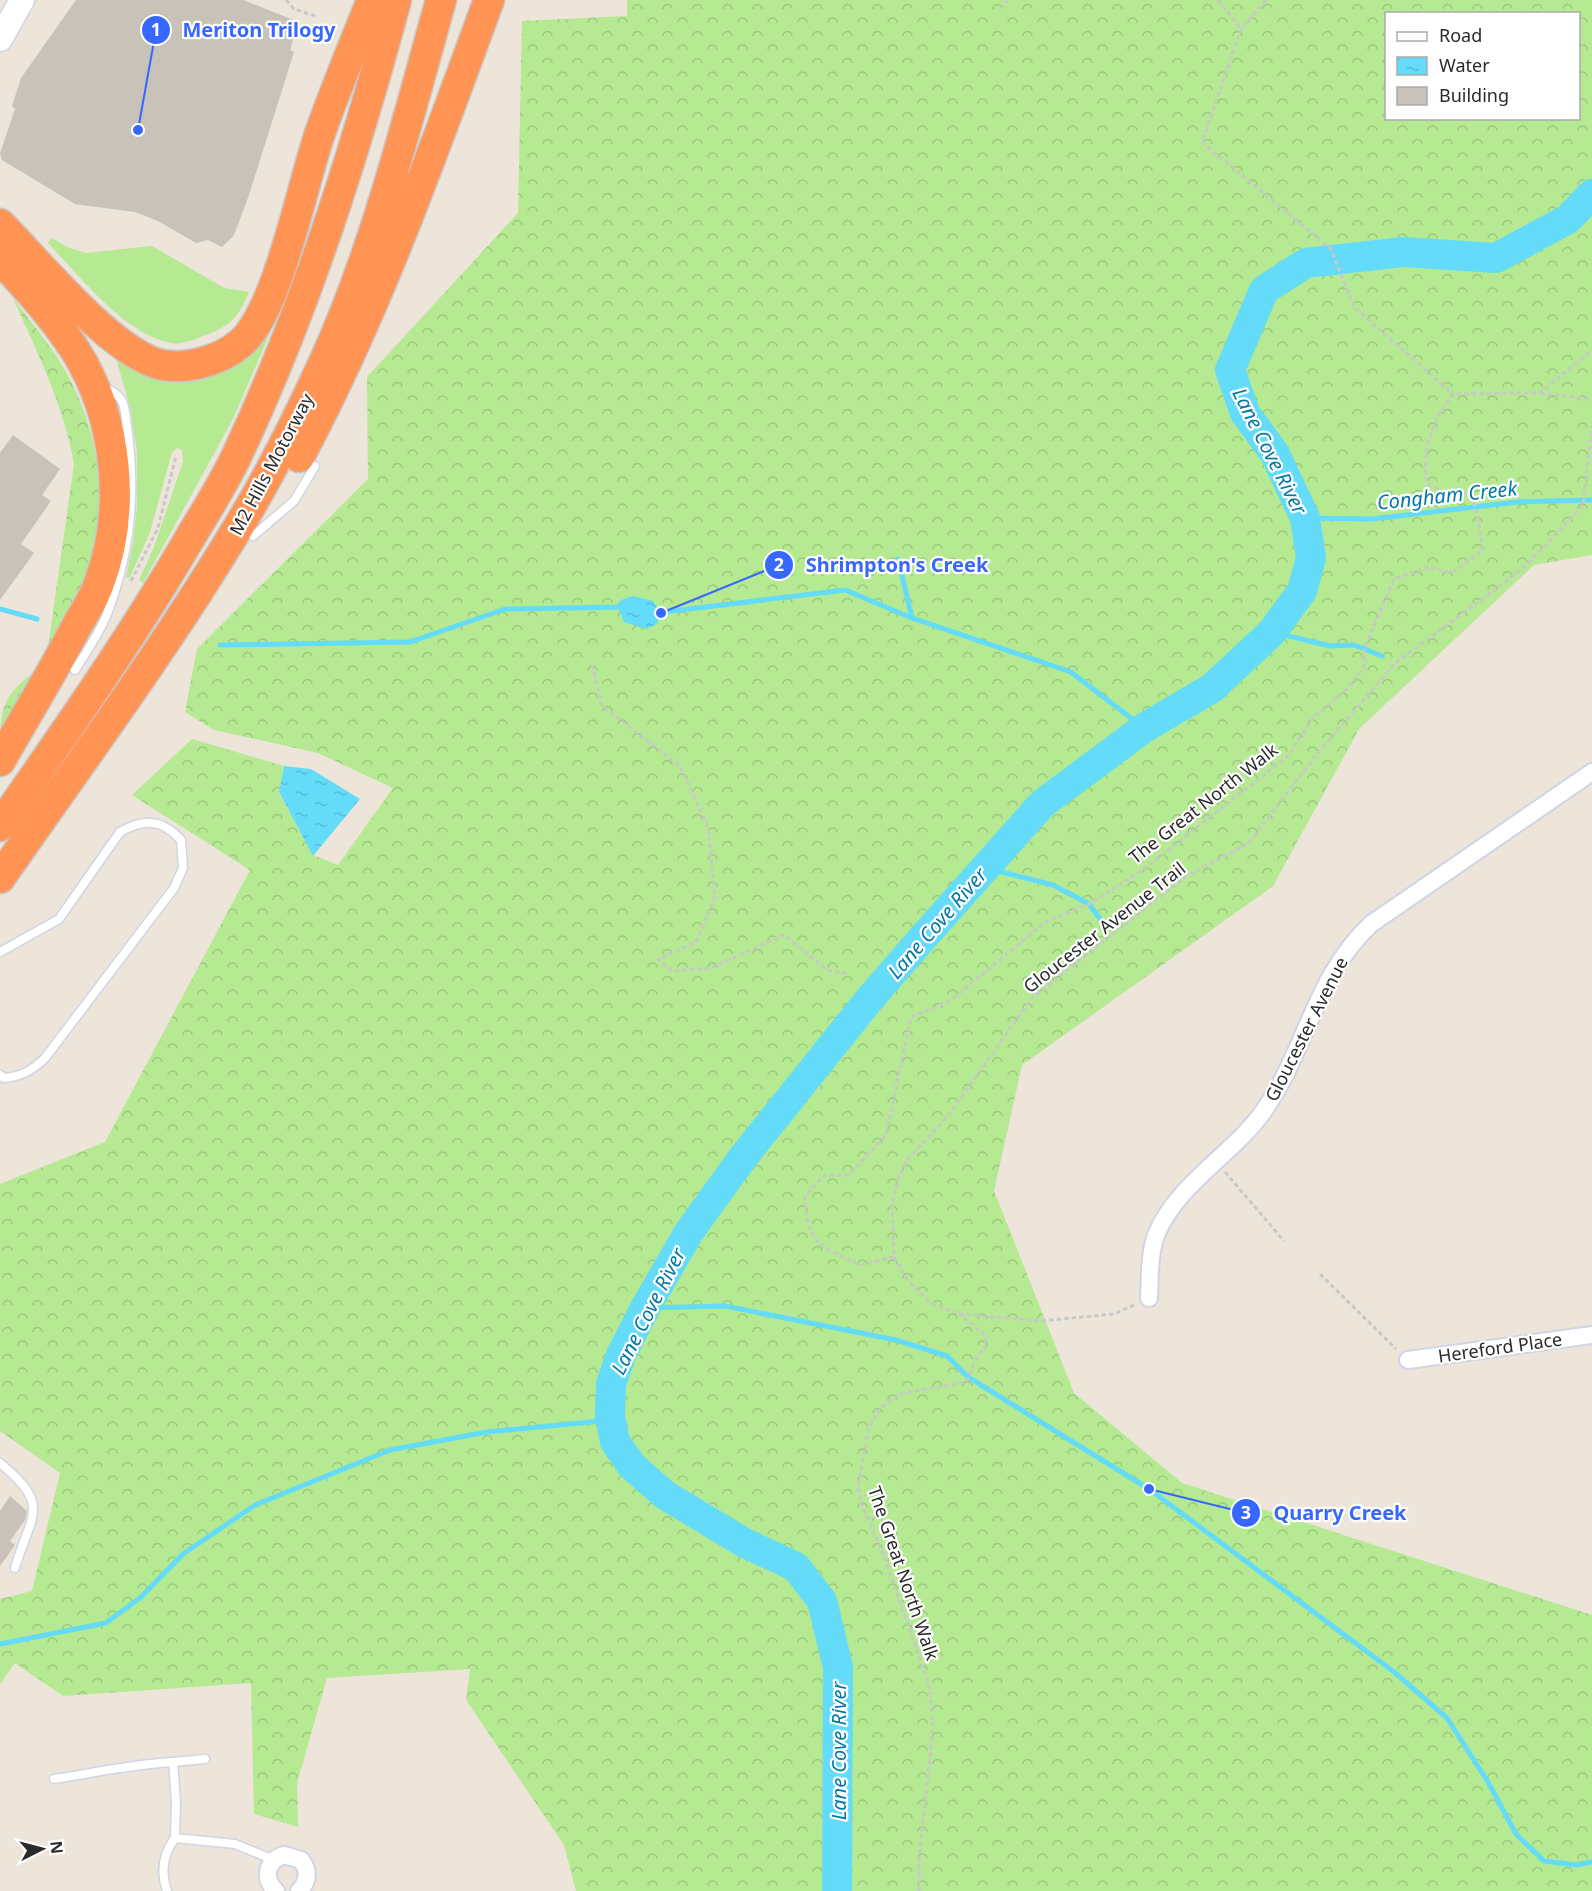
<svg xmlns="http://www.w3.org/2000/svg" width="1592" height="1891" viewBox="0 0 1592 1891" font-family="'Noto Sans',sans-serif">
  <defs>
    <pattern id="forest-crowns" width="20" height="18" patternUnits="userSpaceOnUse" patternTransform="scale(1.5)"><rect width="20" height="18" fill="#b5e992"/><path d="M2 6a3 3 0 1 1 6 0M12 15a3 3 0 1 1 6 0" fill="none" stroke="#9cc87e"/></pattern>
    <pattern id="water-ripples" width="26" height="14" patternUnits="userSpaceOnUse" patternTransform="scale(1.5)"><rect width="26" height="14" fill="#63dbf9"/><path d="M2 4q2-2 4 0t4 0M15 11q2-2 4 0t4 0" fill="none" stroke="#56bcd6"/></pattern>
  </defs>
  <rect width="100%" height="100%" fill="#ede4da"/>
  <g fill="#b5e992">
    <path d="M52 238 67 247 86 253 152 246 224 288 249 292C239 316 231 326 206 335 196 339 181 345 171 343 124 334 80 276 48 243Z"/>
    <path d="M271 326H273L233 419 143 583 139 580 154 547 183 462 182 450 177 448 172 452 150 532 130 577 126 578 133 543 137 505V452L130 407 116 358 138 368Z"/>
  </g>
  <g fill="url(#forest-crowns)" fill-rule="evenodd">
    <path d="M627 0H1592V555L1534 565 1359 729 1273 886 1022 1065 994 1191 1074 1393 1182 1483 1592 1615V1891H576L564 1845 466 1700 470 1669 327 1678 297 1783 298 1827 254 1814 251 1683 63 1696 15 1663 0 1684V1599L32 1591 60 1473 0 1431V1184L105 1142 250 870 132 795 192 739 284 766 279 793 313 855 338 865 393 788 318 753 214 730 185 712 197 649 368 479 367 377 518 213 522 21 627 16ZM1386 14H1578V118H1386Z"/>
    <path d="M13 298C33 325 56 351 71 381 139 520 72 628 0 747 0 697 9 692 46 662L74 464C64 405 37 352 13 298Z"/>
  </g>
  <g fill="url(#water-ripples)">
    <path d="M633 596 653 601 661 613 657 624 646 629 624 622 617 605 621 600Z"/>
    <path d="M284 766 311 769 360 799 313 856 279 792Z"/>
  </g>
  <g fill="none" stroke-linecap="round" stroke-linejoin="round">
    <g stroke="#63dbf9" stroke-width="5">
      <path d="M1305 518 1372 519 1517 502 1592 500"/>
      <path d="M898 559 912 618"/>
      <path d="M0 609 37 619"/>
      <path d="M656 613 845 590 912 618 1071 672 1144 728"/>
      <path d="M1272 632 1330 646 1354 645 1382 656"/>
      <path d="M220 645 410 642 505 609 623 607"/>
      <path d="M986 868 1053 885 1089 904 1107 928"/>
      <path d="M645 1308 725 1306 896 1340 947 1356 968 1377 1149 1489 1394 1672 1447 1718 1488 1782 1516 1834 1544 1861 1576 1865 1592 1862"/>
      <path d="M0 1644 106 1623 141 1597 183 1554 255 1505 390 1450 487 1432 611 1420"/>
    </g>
    <path stroke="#63dbf9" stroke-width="30" d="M837 1891 838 1667 822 1601 796 1567 743 1542 665 1495 632 1466 615 1442 610 1415 611 1384 621 1355 645 1308 689 1232 744 1156 868 1001 920 941 1042 804 1144 728 1212 688 1272 632 1302 591 1311 558 1305 518 1275 454 1245 413 1230 370 1264 290 1306 263 1403 252 1496 258 1568 219 1592 194"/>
  </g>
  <g fill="#c8c2b9">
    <path d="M76 0H243L296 21 297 27 290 50 294 52 249 195 234 235 222 247 208 240 196 243 158 221 135 212 75 204 2 160 0 153 15 109 12 106 21 78Z"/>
    <path d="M13 435 60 469 42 495 51 501 21 544 34 553 0 600V453Z"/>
    <path d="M10 1496 27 1511 25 1520 10 1541 15 1545 0 1566V1511Z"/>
  </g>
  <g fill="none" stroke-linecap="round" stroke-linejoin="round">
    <g stroke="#d0d5e4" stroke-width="11">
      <g id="lane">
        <path d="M253 536 294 501 315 466"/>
        <path d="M75 670C86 652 99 634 107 614 129 557 136 495 128 434 126 424 126 412 123 403 119 394 110 390 102 386"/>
        <path d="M0 952 59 919 120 832C144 818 162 819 181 840L183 868 174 888 45 1058C33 1070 21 1077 4 1078L0 1075"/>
        <path d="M0 1463C52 1506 31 1513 15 1568"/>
        <path d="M54 1779C94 1773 132 1764 173 1762"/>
        <path d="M175 1838 176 1802 173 1762 205 1759"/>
        <path d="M167 1891C160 1871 163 1854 175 1838L235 1844 274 1860"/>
      </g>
    </g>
    <g stroke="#d0d5e4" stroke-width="20">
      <g id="street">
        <path d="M1149 1298C1150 1278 1149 1255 1156 1235 1177 1184 1232 1155 1263 1112 1306 1051 1315 976 1371 924L1592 772"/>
        <path d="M1408 1360 1592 1335"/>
        <path d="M276 1891C262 1878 267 1860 284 1855L301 1860C309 1870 309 1881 299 1891"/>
      </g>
    </g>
    <g stroke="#d0d5e4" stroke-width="27">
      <path id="secondary" d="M0 39 22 0"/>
    </g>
    <g stroke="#c8c8c8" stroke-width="33">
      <g id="highway">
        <path d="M0 224C39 263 105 345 155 363 182 372 220 361 241 343 278 311 302 186 319 136 335 90 354 45 372 0"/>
        <path d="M0 259C27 288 54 317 75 350 118 418 127 512 98 586 92 602 82 616 74 631 51 675 25 717 0 761"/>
        <path d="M299 457C377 311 432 155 489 0"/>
        <path d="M0 826C65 733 130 640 187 543 204 514 223 485 237 455 306 308 354 156 396 0"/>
        <path d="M0 878C82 760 169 643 243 519 274 468 300 414 325 360 377 245 407 121 441 0"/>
      </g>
    </g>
    <g stroke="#c8c8c8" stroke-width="3" stroke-dasharray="4.5 3" stroke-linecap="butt">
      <path d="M286 0 294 9 315 16"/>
      <path d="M1218 0 1241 29"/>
      <path d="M1266 0 1241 29 1202 142 1331 249 1354 307 1453 394"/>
      <path d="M1001 9 1007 0"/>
      <path d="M1540 393 1592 399"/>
      <path d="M131 581 158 528 176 456"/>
      <path d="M592 665 602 706 680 766 708 827 715 897 696 942 658 959 671 971 711 968 784 935 827 970 849 974"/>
      <path d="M1225 1172 1284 1241"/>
      <path d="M894 1257 860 1265C820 1245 807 1246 805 1197L823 1176 849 1175 886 1135 911 1017 950 1001 1045 922 1089 904 1144 869 1289 755 1313 718 1347 689 1364 667V649L1394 579 1429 567 1452 573 1483 550 1477 512 1470 494 1442 491 1427 484C1421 449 1433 422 1453 394L1540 393 1592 350"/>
      <path d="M1320 1274 1396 1349"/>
      <path d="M1134 1305 1114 1314 1040 1321 959 1314 929 1302 906 1278 894 1257 892 1204 898 1179 908 1159 948 1116 1032 998 1185 877 1249 843 1317 754 1395 663 1503 584 1530 561 1583 505 1592 426"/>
      <path d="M919 1891V1858L933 1727 929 1684 883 1554 862 1504 858 1486 869 1428 876 1414 888 1401 903 1393 966 1382 978 1355 987 1345 984 1334 960 1315"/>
    </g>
    <use href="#lane" stroke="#fff" stroke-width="8"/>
    <use href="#street" stroke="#fff" stroke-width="16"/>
    <use href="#secondary" stroke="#fff" stroke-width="24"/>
    <use href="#highway" stroke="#ff9454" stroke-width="30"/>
  </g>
  <g text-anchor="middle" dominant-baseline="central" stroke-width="4.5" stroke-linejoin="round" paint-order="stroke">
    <g font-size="18" fill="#2a2a2a" stroke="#fff">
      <text transform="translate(271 464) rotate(-62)">M2 Hills Motorway</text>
      <text transform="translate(1203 803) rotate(-38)">The Great North Walk</text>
      <text transform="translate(1104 927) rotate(-38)">Gloucester Avenue Trail</text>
      <text transform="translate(1306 1029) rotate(-63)">Gloucester Avenue</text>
      <text transform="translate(1500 1347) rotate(-8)">Hereford Place</text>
      <text transform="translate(904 1573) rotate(71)">The Great North Walk</text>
    </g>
    <g font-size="20" font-style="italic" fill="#0178a7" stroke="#fff">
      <text transform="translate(1270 451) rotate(63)">Lane Cove River</text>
      <text transform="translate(1447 495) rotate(-6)">Congham Creek</text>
      <text transform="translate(937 923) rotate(-49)">Lane Cove River</text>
      <text transform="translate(648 1311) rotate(-63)">Lane Cove River</text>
      <text transform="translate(838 1751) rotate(-90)">Lane Cove River</text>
    </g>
  </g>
  <path fill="none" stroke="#3667ff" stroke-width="2" d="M138 130L156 30M661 613L779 565M1149 1489L1246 1513"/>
  <g fill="#3667ff" stroke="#fff" stroke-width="2">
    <circle cx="138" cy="130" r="6"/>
    <circle cx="661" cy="613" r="6"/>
    <circle cx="1149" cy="1489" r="6"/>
    <circle cx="156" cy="30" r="15"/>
    <circle cx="779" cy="565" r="15"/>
    <circle cx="1246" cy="1513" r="15"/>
  </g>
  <g font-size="18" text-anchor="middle" font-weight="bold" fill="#fff">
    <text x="156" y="36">1</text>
    <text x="779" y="571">2</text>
    <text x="1246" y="1519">3</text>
  </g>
  <g font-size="20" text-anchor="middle" font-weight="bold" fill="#3667ff" stroke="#fff" stroke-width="4.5" stroke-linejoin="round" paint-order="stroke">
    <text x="259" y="37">Meriton Trilogy</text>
    <text x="897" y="572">Shrimpton's Creek</text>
    <text x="1340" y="1520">Quarry Creek</text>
  </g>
  <rect x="1385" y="12" width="195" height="108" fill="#ffffff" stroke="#aaaaaa" stroke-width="1.5"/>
  <rect x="1397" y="32" width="30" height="9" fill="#ffffff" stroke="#aaaaaa" stroke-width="1.5"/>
  <text x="1439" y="42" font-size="18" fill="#2a2a2a">Road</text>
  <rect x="1397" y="57" width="30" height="18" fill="url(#water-ripples)" stroke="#aaaaaa" stroke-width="1.5"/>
  <text x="1439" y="72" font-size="18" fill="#2a2a2a">Water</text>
  <rect x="1397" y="87" width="30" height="18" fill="#c8c2b9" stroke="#aaaaaa" stroke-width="1.5"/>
  <text x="1439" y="102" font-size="18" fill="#2a2a2a">Building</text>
  <g transform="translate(42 1849) rotate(84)" stroke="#ffffff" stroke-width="4.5" paint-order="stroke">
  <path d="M0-4.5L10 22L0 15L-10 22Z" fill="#2a2a2a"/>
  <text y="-9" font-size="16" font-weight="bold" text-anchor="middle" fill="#2a2a2a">N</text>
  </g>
</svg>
